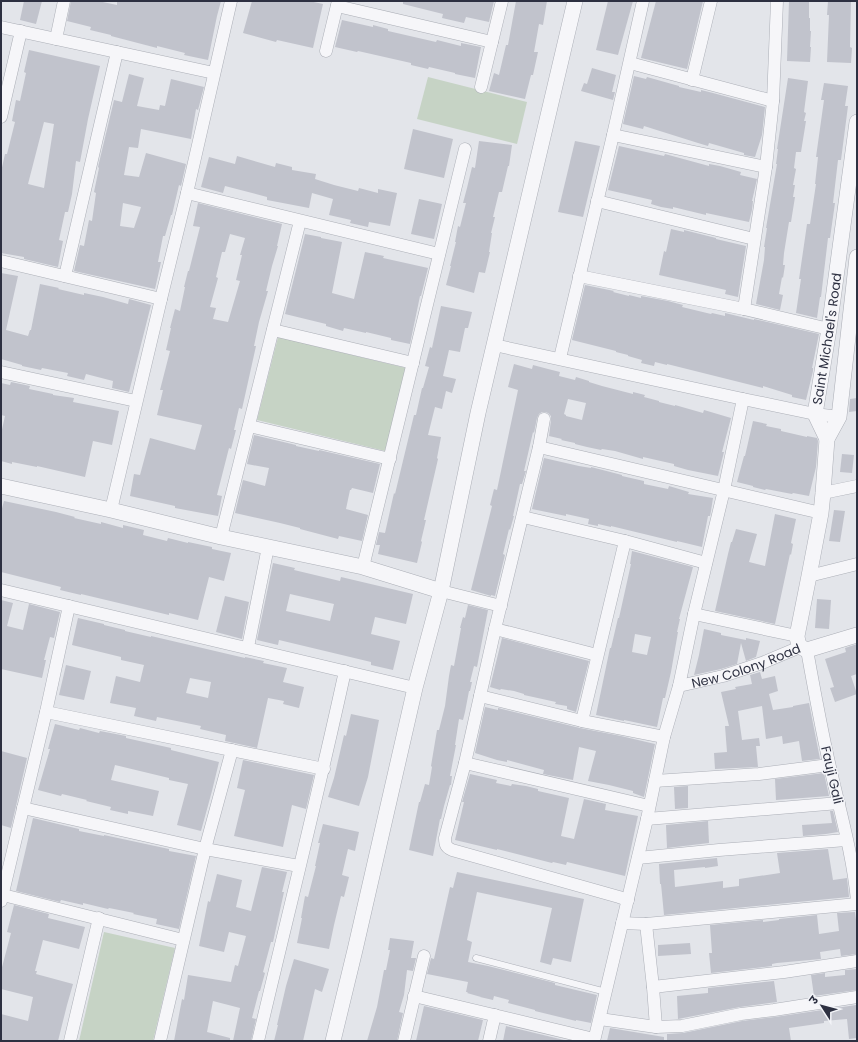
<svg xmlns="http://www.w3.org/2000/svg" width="858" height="1042" viewBox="0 0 858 1042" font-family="Poppins,'Noto Sans Devanagari',sans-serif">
  <rect width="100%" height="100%" fill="#e3e5ea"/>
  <g fill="#c6d3c5">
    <path d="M428 77 527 102 517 144 417 119Z"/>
    <path d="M278 337 406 368 385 451 257 420Z"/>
    <path d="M104 932 175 948 153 1041H79Z"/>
  </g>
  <g fill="#c1c3cc" fill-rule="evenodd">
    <path d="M24 1H42L36 24 20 20Z"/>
    <path d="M71 1H98L117 5V1H221L217 16 208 60 184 55 185 53 157 46V48L111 36V35L90 30 91 27 67 21Z"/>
    <path d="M252 1H309L323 4 313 48 277 40 276 42 243 33Z"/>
    <path d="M403 1H494L489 22 466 17 464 23 442 18 443 14 403 4Z"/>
    <path d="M516 1H547L543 25 539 24 534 52H538L533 75H531L525 99 489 91 494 73 499 75 506 45H508Z"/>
    <path d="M608 1H633L618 55 596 50Z"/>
    <path d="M656 1H703L687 69 641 58Z"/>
    <path d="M789 1 809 2V18H810V31H811L810 47H811L810 62 787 61Z"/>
    <path d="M828 1H851L850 47 852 48 851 63 827 62 829 15H827Z"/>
    <path d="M342 20 373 27V25L388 29V31L436 42 437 40 461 46V43L481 47 475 78 455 74V73L429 67 428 69 411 65V63L358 51 357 52 335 47Z"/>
    <path d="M29 50 100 66 88 119 80 162 76 161 72 194 68 212H65L59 240 63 241 58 267 24 259V257L1 253V172L5 154H7L15 122 12 121 16 100 20 101 26 73 24 72ZM44 122 54 124 44 188 28 184Z"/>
    <path d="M592 68 616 75 612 92H615L613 100 581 91 584 83 587 84Z"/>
    <path d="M129 74 144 78 137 106 159 110 160 105 165 106 171 79 204 87 198 110 196 109 191 139 141 129 138 148 129 147 124 175 139 177 146 153 186 164 181 186 179 185 172 215H171L165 236H163L158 262H161L155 289 74 271 80 245 84 246 89 220 92 221 96 193 94 192 99 168 98 167 114 100 122 102ZM123 203 141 207 134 228 120 226Z"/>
    <path d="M634 76 646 79 647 77 679 86V87L701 92V90L713 93 765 107 762 135 755 157 744 155V153L709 143 708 146 698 143 644 126 643 129 623 124Z"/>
    <path d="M788 78 808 81 804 112 806 113 804 121H806L801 152H796L794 168 796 169 793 185H795L793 197H795L791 222H789L784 253 783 265H785L783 278 782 277 779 294 783 295 780 310 756 304 764 260 765 247H764L767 228H766L777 164H776L778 149H777Z"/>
    <path d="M824 83 848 86 845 106H848L841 160H838L833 203H835L830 238H828L821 297H820L817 318 796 313 801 279H799L805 238 807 224H810L816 184H815L818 157H816L824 100H821Z"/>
    <path d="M413 129 453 139 444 178 404 169Z"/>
    <path d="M479 141 512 145 509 166H508L502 192H499L493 217H495L491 233H492L489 252H490L485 273 479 272 474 293 446 285 451 266H450L456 242H455L458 226 460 227 466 203H463L467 188 472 167 475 168Z"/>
    <path d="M575 141 600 146 583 217 558 212Z"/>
    <path d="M619 146 664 156 665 154 709 166V164L720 166 741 172 740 175 757 179 752 201H753L752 210 749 222 706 213V215L673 207V209L661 207 651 204 652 200 608 190Z"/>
    <path d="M237 156 275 167 276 163 292 167V170L316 174 315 179 334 185 358 191 359 188 378 193V189L397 193 390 226 369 222 368 227 350 223 351 220 329 215 333 199 312 193 309 208 267 200V197L225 186 223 193 201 187 209 157 235 164Z"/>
    <path d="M419 199 442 204 434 239 411 234Z"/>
    <path d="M198 203 282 224 277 246H278L272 266 266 291H268L259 322 254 346H256L242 409 239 408 234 430H236L231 449 229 448 217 495 222 496 218 516 175 508V506L130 496 134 474 140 475 150 438 195 450 202 425 157 415 163 390H160L170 351 166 350 171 328H170L175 309 180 311 185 287H184L188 271H189L200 227 193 226ZM230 234 245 238 240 255H242L236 280 240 281 228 322 213 319 216 308 210 307 218 278 216 277 222 252H225Z"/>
    <path d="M671 229 684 232V230L716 238V239L746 246 738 297 725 294 726 290 659 275 664 251 666 252Z"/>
    <path d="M305 234 321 237V238L342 242 332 293 354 299 365 252 384 256 383 258 428 268 421 296H420L410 344 391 340V338L366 332V333L344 328 343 331 326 326V324L285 314Z"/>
    <path d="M1 273 18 276 6 330 28 336 30 330H31L40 284 59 288 58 289 84 295V293L103 297 128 304 129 299 151 305 129 392 112 388 113 381 86 374 84 380 67 376 68 373 42 368 41 370 22 366V365L1 359Z"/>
    <path d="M585 285 614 291 613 292 629 296V295L641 298V296L668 301 683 305 682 307 711 314 712 313 725 316V313L754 320V319L819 334 812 368H813V371L806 400 792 397V395L763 386V388L667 364V365L655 362 654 366 641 363 642 360 628 356V355L616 352V351L572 340Z"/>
    <path d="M441 306 472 312 468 328H465L460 352 449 350 443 376 456 379 452 393 446 391 442 409 435 407 428 435 441 437 437 458 438 459 424 520H426L421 541 422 542 417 563 378 554 380 545H376L379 532 385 533 394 493 395 494 414 415H416L422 388H423L429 367 425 366 430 347 432 348Z"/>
    <path d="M514 364 532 369 533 365 548 369 560 372 559 376 575 380 576 377 589 381V382L602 386 633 394V392L645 395 644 397 659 401V402L675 406V405L703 413 704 410 731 418 722 452H724L718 476 688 470 674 466V464L643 457V459L615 451 602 449 601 450 587 447 575 444V443L561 440 562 439 549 436 551 420V416L548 413 545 412H542L539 414 537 418 534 433 533 432 524 471H526L522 484H520L513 516H514L510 530 509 529 503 554 505 555 495 596 491 595V596L471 590 492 506 490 505 494 489 497 490 518 390 508 387ZM568 399 586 403 582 420 566 416V415L564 414Z"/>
    <path d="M11 382 30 386 29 389 53 394V395L74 398 73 402 119 411 112 445 93 441 85 477 37 466V467L12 462V464L1 461V434L5 416 1 415V383L10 385Z"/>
    <path d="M857 398V411L849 412 850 399Z"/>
    <path d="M753 421 767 424 766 426 781 429V431L807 437V436L817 438 818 441 816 467 809 496 793 493 792 494 766 489 765 490 753 487V486L737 482 744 456H745Z"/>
    <path d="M254 435 296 445V446L319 451V450L380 464 373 493 352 488 351 490H350L346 509 368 515 362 541 339 536 338 539 300 529V528L280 523 235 513 243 480 265 486 269 468 247 464Z"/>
    <path d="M842 454 854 455 852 473 840 472Z"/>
    <path d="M544 458 579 466 591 468V467L622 475V476L644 481V484L668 489 669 486 689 492 688 494 713 498 711 511 710 516H708L702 547 677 541V542L611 526V527L598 524V526L588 524 589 519 566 514V516L532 509Z"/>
    <path d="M4 501 56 512 75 517 74 518 101 524V522L123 528V525L144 530 143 535 167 541 168 538 188 543V542L212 547V549L231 553 224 581 209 577 198 620 169 613V615L81 594V595L60 590 61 587 1 572V512Z"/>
    <path d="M834 510 845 511 840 542 829 541Z"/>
    <path d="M775 514 796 519 791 543 793 544 791 555 790 554 775 624 715 611 728 554 731 542H732L736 529 757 534 749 562 765 566Z"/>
    <path d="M632 551 693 567 679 619H680L677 632H678L671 672 665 698H663L657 727 624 720V721L596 715 610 648H611L618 618H619L631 564H630ZM635 634 651 637 647 655 632 652Z"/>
    <path d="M273 563 295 568 294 570 340 581 341 577 413 594 406 624 375 617 371 634 400 641 393 670 371 665V662L279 640 278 645 257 640ZM290 594 334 604 330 621 286 611Z"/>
    <path d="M225 596 249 602 242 639 216 632Z"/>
    <path d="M817 599 831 600 829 629 815 628Z"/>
    <path d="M1 600 13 603 7 626 23 630 29 604 60 612 54 638 50 637 44 660H46L42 678 1 669Z"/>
    <path d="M468 605 488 610 477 667 474 666 470 682H472L470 691H469L465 712 463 720 459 719 455 745H456L450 776H452L451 785H450L444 806 441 819H440L433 856 409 850 419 802H420L425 784 429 785 432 767 431 766 437 730H439L445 706 449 676 451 665 454 666 461 628H460L463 617 465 618Z"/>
    <path d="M78 618 104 624V625L125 630V631L151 637V636L245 658V657L264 661 263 663 287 668 283 682 304 687 299 708 283 704 284 701 268 698 257 748 225 741 226 735 200 729 201 726 157 717 156 721 134 716 136 708 110 703 116 676 140 682 144 665 121 660V657L72 645ZM190 678 211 682 208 698 186 693Z"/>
    <path d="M704 629 721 633V635L746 640V638L760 641 756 657 746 661 741 643 737 664 721 669 694 675 699 655Z"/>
    <path d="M502 638 589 661 576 712 567 709V706L555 704 556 702 524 695V694L514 691 501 689 500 690 490 687Z"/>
    <path d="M857 644V674L851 676 857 694 835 702 830 688 834 687 825 659 846 652 845 648Z"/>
    <path d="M66 665 91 671 84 700 59 695Z"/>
    <path d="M760 672 762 679 775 676 778 691 769 694 773 710 793 707V706L809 703 820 759 802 761 799 741 783 744 782 736 766 739 762 706 738 711 742 740 759 738 760 746H756L758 767 715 769 714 753 727 752 725 726H729L721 692 736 689 735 687 752 684 750 675Z"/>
    <path d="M485 707 498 710V708L580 728 621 736 655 744 644 797 633 793V791L609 785 588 781 596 751 579 747 573 780 543 774 544 770 507 760V762L497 760 475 753Z"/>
    <path d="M351 714 379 720 368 777 359 806 328 797 334 778 344 735 346 736Z"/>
    <path d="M55 724 79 730 80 728 99 733 100 731 126 736V738L171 748V750L219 762 212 791 201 831 177 825 188 784 169 780V778L115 765 111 780 159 791 153 816 128 811V814L110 810 111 807 86 801 87 800 62 794 61 796 38 790 50 749H48Z"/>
    <path d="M1 751 27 758 11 828 1 825Z"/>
    <path d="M243 760 314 775 306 809 292 805 283 847 234 836 245 790 237 788Z"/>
    <path d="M824 773 829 796 776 800 775 779Z"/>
    <path d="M470 774 497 780 496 783 511 786 512 784 526 786 538 789V791L569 798 561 836 574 839 584 799 606 804 605 810 638 816 625 876 567 862 566 865 553 862 552 863 497 849V850L455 840 464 802H462Z"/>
    <path d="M688 786V808L675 809 674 787Z"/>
    <path d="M830 811H833L838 832 826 834 803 836 802 825 832 823Z"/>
    <path d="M33 818 79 829V831L104 836V835L169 849V851L196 856 179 929 156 924 157 919 133 914 134 913 109 908 108 909 83 903V905L61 900 60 902 16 891Z"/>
    <path d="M708 821 709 843 667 848 666 825Z"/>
    <path d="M323 824 359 832 355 851 348 849 342 875 349 877 344 897 341 896 334 925 329 949 297 943 302 918H301L305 896 308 897 316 866H315L320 843H318Z"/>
    <path d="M828 849 833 880 847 878 849 897 664 915 661 884H660L659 864 717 858 718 866 705 868V867L674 870 675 887 723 881V888L739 886V879L780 873 777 853Z"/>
    <path d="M262 867 287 872 282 892H284L273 942H271L263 972 265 973 260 991H259L252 1018 256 1019 251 1041H233L240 1008 213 1001 207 1032 230 1038V1041H174L182 999 184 1000 188 975 231 982 235 965 238 966 246 936 229 932 224 952 199 946 208 901 210 902 217 874 242 880 236 907 251 911Z"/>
    <path d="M457 872 584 899 571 962 553 958 551 965 540 962 552 908 477 892 467 940 472 942 468 962 488 966 555 983V985L597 995 591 1023 576 1020V1021L535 1011V1010L508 1003 509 1000 494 996 493 1000 480 997H481L467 993 468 992H466L468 982 427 974 431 958 434 959 450 887 453 888Z"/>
    <path d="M14 905 49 914 48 918 85 927 79 949 43 940 35 971H37L36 974 73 984 67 1005 58 1041H1V1014L28 1021 33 997 1 989V971L11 933 7 932Z"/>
    <path d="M855 912 857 927V954L841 956 840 949 820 952 821 959 777 963 772 964V966L711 973 709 953H712L710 925 763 920V922L779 920V919L817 915 819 934 839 931 837 913Z"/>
    <path d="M390 938 414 941 411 958H416L413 971 407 970 404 995 399 1012 403 1013 397 1041H367L377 1007 384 970H386L390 950H388Z"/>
    <path d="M690 943 691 954 658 956V945Z"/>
    <path d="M294 959 329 969 322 992 315 989 303 1041H274L278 1025H277L286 986Z"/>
    <path d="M857 969V990L814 996 811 975 825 973V977L845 975V970Z"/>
    <path d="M774 981 777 1002 740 1007 678 1019 677 996 708 993V988Z"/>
    <path d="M856 1005 857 1016V1038L849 1039 847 1019 824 1021V1023L789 1028 791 1041H667V1034L683 1033 742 1021 775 1017Z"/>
    <path d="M424 1006 483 1020 478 1041H416Z"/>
    <path d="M506 1026 564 1040V1041H503Z"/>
    <path d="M610 1028 664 1037V1041H607Z"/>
  </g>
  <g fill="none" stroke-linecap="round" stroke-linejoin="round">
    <g stroke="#acafb7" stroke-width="7">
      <path id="service" d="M476 958 606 992"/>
    </g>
    <g stroke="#acafb7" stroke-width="13">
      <g id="minor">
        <path d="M337 6 492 42"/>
        <path d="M1 27 214 73"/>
        <path d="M56 39 64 1"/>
        <path d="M326 51 338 1"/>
        <path d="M630 63 773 101"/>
        <path d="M692 80 711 1"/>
        <path d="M481 87 502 1"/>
        <path d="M1 117 21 31"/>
        <path d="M613 135 766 167"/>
        <path d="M187 193 439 254"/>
        <path d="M597 201 754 239"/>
        <path d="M1 261 161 299"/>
        <path d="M65 276 117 52"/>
        <path d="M579 276 744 309 829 329"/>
        <path d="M744 309 766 167 773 101 777 1"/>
        <path d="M273 330 413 363"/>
        <path d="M494 345 743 399 815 414 839 417"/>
        <path d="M560 358 613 135 643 1"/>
        <path d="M1 372 136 401"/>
        <path d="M544 419 539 447 495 629 465 763 445 838C445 845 446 847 452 850L619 897 628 900"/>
        <path d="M249 426 390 459"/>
        <path d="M539 447 821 513"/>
        <path d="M823 493 857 486"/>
        <path d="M111 510 161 299 187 193 231 1"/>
        <path d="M523 517 625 541 706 563"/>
        <path d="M221 537 300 221"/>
        <path d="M363 567 465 149"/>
        <path d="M809 576 857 564"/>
        <path d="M1 590 415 688"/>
        <path d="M441 591 501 606"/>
        <path d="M694 614 797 636"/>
        <path d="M495 629 597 655"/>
        <path d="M248 647 268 547"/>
        <path d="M807 650C814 689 821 728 830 767 840 811 853 856 857 901"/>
        <path id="s1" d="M679 686 723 676 762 663 800 647"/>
        <path d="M480 696 582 721 664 737"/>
        <path d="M46 712 324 769"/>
        <path d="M582 721 625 541"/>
        <path d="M465 763 649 806"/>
        <path d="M655 781 759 774 829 765"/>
        <path d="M23 808 205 849 299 866"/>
        <path d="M647 819 839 803"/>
        <path d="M638 858 719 850 846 840"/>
        <path d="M3 895 183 940"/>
        <path d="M1 901 46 712 69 606"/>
        <path d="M622 923 646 924 857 904"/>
        <path d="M646 924 653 987 656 1027"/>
        <path d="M653 987 784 972 857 961"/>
        <path d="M414 996 594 1039"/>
        <path d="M600 1019 656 1027 682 1026 741 1014 774 1010 857 997"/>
        <path d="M70 1041 99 918"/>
        <path d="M160 1041 205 849 232 750"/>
        <path d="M258 1041C287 918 318 795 345 671"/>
        <path d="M404 1041 424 956"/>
        <path d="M489 1041 495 1015"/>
        <path d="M594 1041 647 819 664 737 679 686 694 614 724 490 743 399"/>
      </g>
    </g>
    <g stroke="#acafb7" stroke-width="16">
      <g id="tertiary">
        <path d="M857 257 839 417 827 439 823 493 821 513 809 576 797 636C798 644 799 647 807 650L857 635"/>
        <path id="s2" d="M827 439 815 414 829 329 857 122"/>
        <path d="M1 486 111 510 221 537 363 567 441 591"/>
        <path d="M333 1041 355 950 415 688 441 591 478 413 575 1"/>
      </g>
    </g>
    <use href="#service" stroke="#f6f6f9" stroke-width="6"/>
    <use href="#minor" stroke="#f6f6f9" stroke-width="12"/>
    <use href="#tertiary" stroke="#f6f6f9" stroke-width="15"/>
  </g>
  <g text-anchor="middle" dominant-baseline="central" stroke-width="3" stroke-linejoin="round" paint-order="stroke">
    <g font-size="13" fill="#2d3041" stroke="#f3f4f8">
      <text stroke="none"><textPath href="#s2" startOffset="104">Saint Michael's Road</textPath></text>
      <text stroke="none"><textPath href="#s1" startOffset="70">New Colony Road</textPath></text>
      <text transform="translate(832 775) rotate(77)">Fauji Gali</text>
    </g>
  </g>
  <rect width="858" height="1042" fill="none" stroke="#2d3041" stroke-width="4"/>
  <g transform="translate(822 1006) rotate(306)" stroke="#f3f4f8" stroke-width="3" paint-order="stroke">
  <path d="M0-3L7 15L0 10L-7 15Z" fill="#2d3041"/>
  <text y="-6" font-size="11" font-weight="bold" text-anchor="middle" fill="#2d3041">उ</text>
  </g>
</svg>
